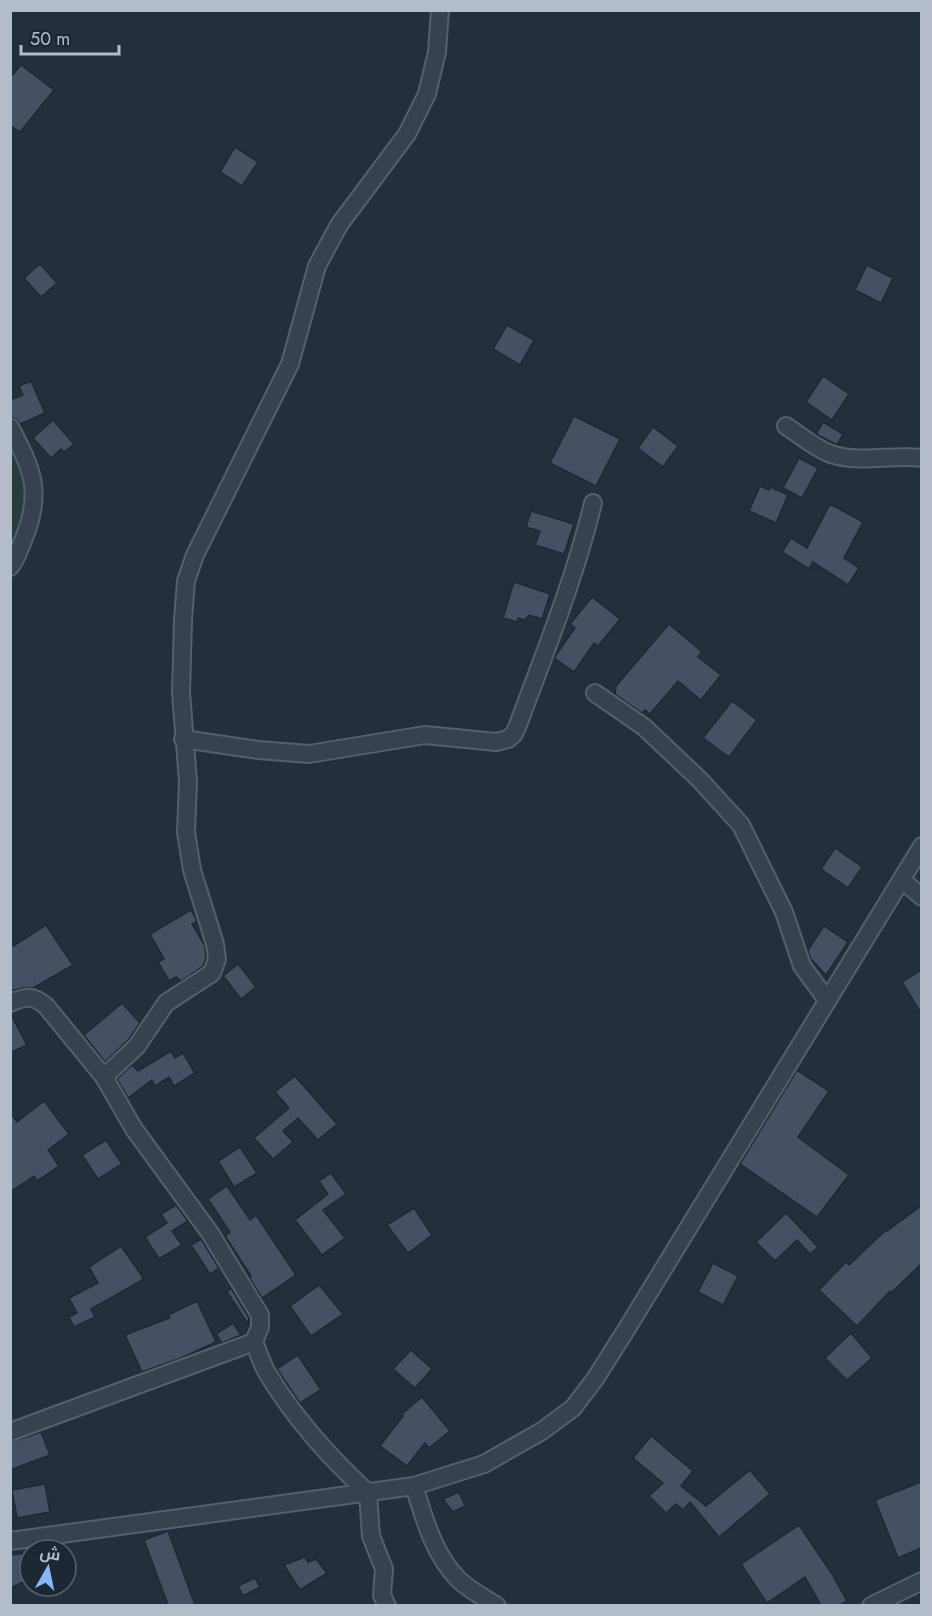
<svg xmlns="http://www.w3.org/2000/svg" width="932" height="1616" viewBox="0 0 932 1616" font-family="Jost,Cairo,sans-serif">
  <rect width="100%" height="100%" fill="#242f3e"/>
  <path fill="#263c3f" d="M11 442C15 450 20 459 24 468 35 496 22 526 11 552Z"/>
  <g fill="#455162" stroke="#1f2835" stroke-width="1.5">
    <path d="M21 65 54 90 20 132 10 125V78Z"/>
    <path d="M235 147 258 162 242 186 220 172Z"/>
    <path d="M40 264 57 283 41 297 24 278Z"/>
    <path d="M867 265 893 278 881 303 855 290Z"/>
    <path d="M507 325 534 340 520 365 493 349Z"/>
    <path d="M823 376 849 394 832 420 806 402Z"/>
    <path d="M31 381 45 413 20 424 16 419 10 417V400L23 395 19 386Z"/>
    <path d="M574 416 620 439 596 486 550 463Z"/>
    <path d="M53 420 74 444 64 452 61 449 51 458 33 438Z"/>
    <path d="M823 422 843 434 837 445 816 434Z"/>
    <path d="M653 427 678 446 663 467 638 448Z"/>
    <path d="M799 458 818 468 802 498 783 488Z"/>
    <path d="M760 486 769 490 770 487 788 495 776 523 749 511Z"/>
    <path d="M830 504 863 522 844 558 859 568 848 585 813 562 809 569 782 552 791 538 807 548Z"/>
    <path d="M531 511 574 524 564 554 535 545 540 531 526 527Z"/>
    <path d="M514 582 550 594 542 619 529 615 525 620 518 618 517 622 503 618Z"/>
    <path d="M592 597 620 619 598 646 594 643 574 672 554 658 575 628 570 624Z"/>
    <path d="M669 624 702 652 698 657 721 675 701 700 678 681 650 714 645 710 642 713 615 694 616 686Z"/>
    <path d="M732 701 757 720 729 757 703 738Z"/>
    <path d="M835 848 862 867 848 888 821 869Z"/>
    <path d="M191 910 197 921 192 924 205 946 206 958 203 966 181 981 176 977 169 981 158 962 164 959 150 934Z"/>
    <path d="M46 925 73 965 33 988H23L10 991V948Z"/>
    <path d="M824 926 848 942 826 975 810 958 808 950Z"/>
    <path d="M238 964 256 987 241 999 223 976Z"/>
    <path d="M921 970V1013L902 982Z"/>
    <path d="M122 1003 140 1023 129 1039 105 1062 84 1035Z"/>
    <path d="M10 1013 27 1045 10 1053Z"/>
    <path d="M171 1051 175 1058 183 1053 195 1073 174 1086 169 1077 155 1086 152 1080 128 1098 117 1079 132 1065 138 1071Z"/>
    <path d="M797 1070 829 1091 798 1137 849 1175 817 1217 740 1164Z"/>
    <path d="M295 1076 337 1124 318 1140 298 1118 283 1131 293 1142 273 1159 254 1138 289 1108 275 1092Z"/>
    <path d="M44 1101 69 1134 48 1150 59 1166 37 1181 34 1176 10 1192V1112L17 1122Z"/>
    <path d="M106 1140 122 1164 98 1179 82 1155Z"/>
    <path d="M240 1147 257 1173 234 1187 218 1161Z"/>
    <path d="M331 1173 346 1194 323 1210 345 1238 322 1255 295 1220 328 1194 319 1181Z"/>
    <path d="M227 1186 250 1220 256 1215 296 1275 262 1298 249 1277 251 1276 225 1236 230 1232 208 1199Z"/>
    <path d="M176 1205 188 1221 172 1231 182 1245 159 1259 145 1237 167 1223 161 1214Z"/>
    <path d="M921 1206V1264L891 1293 890 1291 857 1326 819 1290 846 1262 849 1265 886 1230 887 1231Z"/>
    <path d="M414 1208 432 1235 408 1253 387 1225Z"/>
    <path d="M786 1213 818 1247 810 1254 797 1240 775 1261 756 1242Z"/>
    <path d="M201 1239 219 1268 210 1274 191 1245Z"/>
    <path d="M121 1246 144 1279 91 1309 95 1317 74 1327 69 1317 77 1313 69 1298 98 1283 89 1267Z"/>
    <path d="M713 1263 738 1276 723 1305 698 1292Z"/>
    <path d="M319 1285 343 1314 311 1336 290 1306Z"/>
    <path d="M231 1288 249 1318 248 1324 227 1292Z"/>
    <path d="M197 1301 216 1342 181 1358 142 1372 125 1335 170 1318 168 1315Z"/>
    <path d="M233 1323 241 1335 222 1343 216 1334Z"/>
    <path d="M851 1333 872 1358 847 1380 825 1358Z"/>
    <path d="M411 1350 432 1369 415 1388 393 1369Z"/>
    <path d="M298 1355 321 1390 300 1403 277 1369Z"/>
    <path d="M422 1397 450 1431 429 1448 425 1443 407 1466 380 1446 403 1416 402 1414Z"/>
    <path d="M41 1432 50 1455 10 1470V1442Z"/>
    <path d="M651 1436 693 1471 681 1486 706 1506 750 1470 770 1494 719 1537 690 1502 683 1510 676 1504 666 1513 649 1496 663 1483 633 1458Z"/>
    <path d="M921 1482V1548L898 1558 875 1500Z"/>
    <path d="M45 1484 50 1512 17 1518 12 1490Z"/>
    <path d="M459 1492 465 1506 453 1512 443 1499Z"/>
    <path d="M799 1525 832 1574 847 1601 840 1605H821L805 1577 767 1603 741 1564Z"/>
    <path d="M168 1531 195 1605H168L144 1540Z"/>
    <path d="M30 1553V1579L10 1588V1555Z"/>
    <path d="M305 1557 308 1562 316 1559 327 1573 300 1590 284 1565Z"/>
    <path d="M255 1578 260 1587 243 1596 238 1586Z"/>
  </g>
  <g fill="none" stroke-linecap="round" stroke-linejoin="round">
    <g stroke="#565f6c" stroke-width="20">
      <g id="minor">
        <path d="M786 426C800 435 816 449 831 454 860 464 892 454 922 458"/>
        <path d="M10 427C32 469 43 491 24 538 20 547 17 559 10 567"/>
        <path d="M595 693 644 727 700 780 741 825 784 912 802 966 827 1000"/>
        <path d="M183 739 258 750 309 754 425 735 496 742 508 739 514 734 518 725C545 652 575 578 593 503"/>
        <path d="M902 880 922 897"/>
        <path d="M10 1003C26 996 33 995 46 1006L104 1077 134 1129 210 1233 260 1315V1327L254 1342C259 1353 262 1366 269 1376 296 1420 330 1458 368 1493L371 1536 384 1569 382 1595 387 1606"/>
        <path d="M104 1077 137 1046 166 1003 212 973 217 959 215 944 192 870 186 832 188 782 181 692 183 620 186 581 195 555 290 364 317 266 339 225 407 134 427 94 437 52 440 10"/>
        <path d="M10 1432 254 1342"/>
        <path d="M414 1486C424 1518 434 1555 458 1579 469 1590 485 1598 497 1606"/>
        <path d="M10 1541 414 1486 484 1464 542 1431 573 1408 595 1379 626 1330 922 846"/>
        <path d="M871 1606 922 1581"/>
      </g>
    </g>
    <use href="#minor" stroke="#38414e" stroke-width="16"/>
  </g>
  <rect width="932" height="1616" fill="none" stroke="#b4bcc9" stroke-width="24"/>
  <g transform="translate(48 1568) rotate(9)"><circle r="28" fill="#1d2633" stroke="#59626f" stroke-width="1.5"/>
  <path d="M0-4.5L10 22L0 15L-10 22Z" fill="#8ab4f8"/>
  <text y="-9" font-size="16" font-weight="bold" text-anchor="middle" fill="#b4bcc9">ش</text>
  </g>
  <path d="M21 45v9h98v-9" fill="none" stroke="#b4bcc9" stroke-width="3"/>
  <text x="30" y="45" font-size="18" fill="#b4bcc9" stroke="#1d2633" stroke-width="4.5" paint-order="stroke">50 m</text>
</svg>
